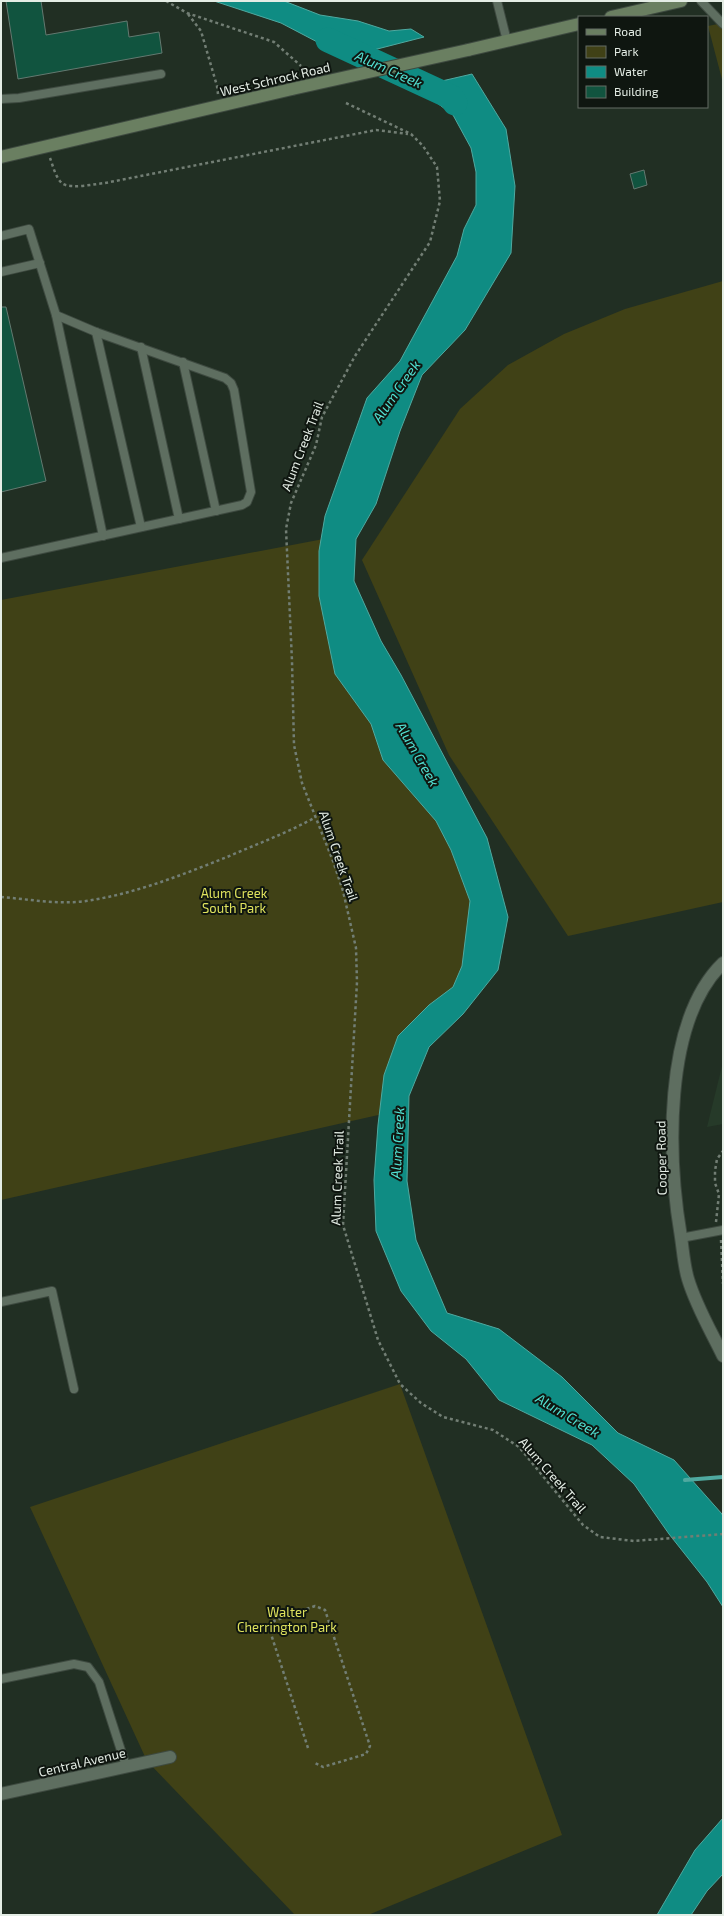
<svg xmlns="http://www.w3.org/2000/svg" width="724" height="1916" viewBox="0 0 724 1916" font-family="'Exo 2',sans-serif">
  <rect width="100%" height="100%" fill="#212f23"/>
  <path fill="#263a29" d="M723 1062V1124L707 1127Z"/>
  <g fill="#404116">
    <path d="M723 23V83L708 26Z"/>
    <path d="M723 281V902L568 936 449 755 362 560 460 409 508 365 564 334 625 309Z"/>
    <path d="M334 537 486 902 477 979 415 1046 396 1111 1 1200V600Z"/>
    <path d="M400 1384 562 1835 368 1915H295L147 1761 30 1507Z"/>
  </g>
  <g fill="#0f8c83" stroke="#4fa9a0">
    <path d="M214 1H284L320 15 358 21 389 31 411 29 424 37 346 57 281 23Z"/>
    <path d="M472 74 506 129 515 186 511 253 465 330 422 375 400 431 376 504 356 539 354 581 381 641 401 675 487 838 508 917 498 970 463 1014 429 1047 409 1096 407 1181 416 1240 447 1313 499 1329 562 1377 618 1433 674 1460 722 1514 723 1517V1607L707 1582 669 1534 634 1484 592 1445 499 1400 466 1359 431 1331 401 1291 376 1231 374 1180 378 1125 384 1075 398 1036 429 1005 453 987 462 966 470 901 451 850 436 821 383 760 371 724 335 674 319 596V551L325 516 367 398 400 361 457 256 464 229 476 205V172L471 148 453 115 416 87Z"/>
    <path d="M723 1818V1874L707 1891 691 1915H657L695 1850Z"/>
  </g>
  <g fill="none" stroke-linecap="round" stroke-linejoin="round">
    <path stroke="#4fa9a0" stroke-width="4" d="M685 1480 723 1477"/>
    <path stroke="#0f8c83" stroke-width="25" d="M328 40 451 97 455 103"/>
  </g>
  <g fill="#11543f" stroke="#637970">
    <path d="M6 1H41L46 35 127 21 129 37 159 32 162 53 18 79Z"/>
    <path d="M644 170 647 185 634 189 630 174Z"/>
    <path d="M1 307H6L46 481 1 492Z"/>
  </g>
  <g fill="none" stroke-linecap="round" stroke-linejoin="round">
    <g stroke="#3e4a40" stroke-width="10">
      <g id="service">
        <path d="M497 1 507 41"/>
        <path d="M701 1 723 24"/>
        <path d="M1 99 19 98 161 74"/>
        <path d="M1 236 29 229 56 315 96 332 225 378 231 383 234 390 251 492 247 502 242 505 1 558"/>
        <path d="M1 272 40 263"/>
        <path d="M56 315 103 536"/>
        <path d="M96 332 141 527"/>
        <path d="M141 347 179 519"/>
        <path d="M183 362 216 511"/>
        <path d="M681 1238 723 1230"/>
        <path d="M1 1302 52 1291 74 1389"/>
        <path d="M1 1679 74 1664 88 1667 99 1682 126 1766"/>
      </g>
    </g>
    <g stroke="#3e4a40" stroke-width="14">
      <g id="minor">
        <path d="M723 963C662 1022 668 1160 681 1237 683 1250 684 1266 688 1279 696 1306 711 1331 723 1356"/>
        <path d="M1 1794 170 1757"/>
      </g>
    </g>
    <g stroke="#3e4a40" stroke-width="14">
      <g id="secondary">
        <path d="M611 17 681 1"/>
        <path d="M468 50 579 24"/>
        <path d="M1 157 292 89"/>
      </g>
    </g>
    <g stroke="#727e74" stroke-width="2.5" stroke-dasharray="3 3" stroke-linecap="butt">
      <path d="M166 1 187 13 274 42 301 66"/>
      <path d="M188 14 201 31 217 86 218 94"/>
      <path d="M346 103 411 134 423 146 437 167 440 201 430 242 355 356 322 417 316 445 291 503 286 529 292 661 294 745 302 783 333 861 343 891 356 948 357 982 343 1225 378 1340 400 1384 421 1403 443 1417 493 1430 519 1447 583 1525 600 1537 634 1541 723 1534"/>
      <path d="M50 158C53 166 56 179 63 184 72 189 95 184 105 183L376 130 408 134"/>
      <path d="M1 897C28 899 58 905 86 901 134 894 182 875 227 857 257 844 287 833 316 817"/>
      <path d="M716 1222 719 1194 715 1183V1171L717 1159 723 1151"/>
      <path d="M721 1240 723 1284"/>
      <path d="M308 1748 271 1634 274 1621 315 1606 325 1610 370 1746 366 1754 323 1767 313 1762"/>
    </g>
    <use href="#service" stroke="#5e6e60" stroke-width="8"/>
    <use href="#minor" stroke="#5e6e60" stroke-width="12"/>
    <use href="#secondary" stroke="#6a7f61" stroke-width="12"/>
    <g stroke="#3e4a40" stroke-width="14" stroke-linecap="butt">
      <path id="secondary-bridge" d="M292 89 468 50"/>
    </g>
    <use href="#secondary-bridge" stroke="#6a7f61" stroke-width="12"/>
  </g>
  <g text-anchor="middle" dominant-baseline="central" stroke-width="4" stroke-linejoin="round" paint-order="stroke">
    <g font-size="13" fill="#e4ede5" stroke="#0f1610">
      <text transform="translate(275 79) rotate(-13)">West Schrock Road</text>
      <text transform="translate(302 446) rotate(-69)">Alum Creek Trail</text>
      <text transform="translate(339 856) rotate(71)">Alum Creek Trail</text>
      <text transform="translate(661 1158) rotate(-91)">Cooper Road</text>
      <text transform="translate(337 1178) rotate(-88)">Alum Creek Trail</text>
      <text transform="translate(553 1475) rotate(49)">Alum Creek Trail</text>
      <text transform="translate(82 1762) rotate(-13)">Central Avenue</text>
    </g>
    <g font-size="13" fill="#dfe25d" stroke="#0f1610">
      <text x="234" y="893">Alum Creek<tspan x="234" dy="15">South Park</tspan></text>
      <text x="287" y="1612">Walter<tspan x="287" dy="15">Cherrington Park</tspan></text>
    </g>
    <g font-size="14" font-style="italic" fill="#52e1d3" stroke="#0f1610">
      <text transform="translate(389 69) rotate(24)">Alum Creek</text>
      <text transform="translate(396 391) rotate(-55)">Alum Creek</text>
      <text transform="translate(418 754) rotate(60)">Alum Creek</text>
      <text transform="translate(397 1143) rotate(-87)">Alum Creek</text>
      <text transform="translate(568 1415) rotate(31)">Alum Creek</text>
    </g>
  </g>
  <rect width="724" height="1916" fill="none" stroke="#e4ede5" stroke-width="4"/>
  <rect x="578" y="16" width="130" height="92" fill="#0f1610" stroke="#646c65"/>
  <rect x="586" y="29" width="20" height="6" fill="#6a7f61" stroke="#646c65"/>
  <text x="614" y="36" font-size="12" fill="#e4ede5">Road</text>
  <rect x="586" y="46" width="20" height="12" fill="#404116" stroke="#646c65"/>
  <text x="614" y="56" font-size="12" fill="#e4ede5">Park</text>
  <rect x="586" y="66" width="20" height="12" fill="#0f8c83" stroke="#646c65"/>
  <text x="614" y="76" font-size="12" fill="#e4ede5">Water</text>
  <rect x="586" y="86" width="20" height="12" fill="#11543f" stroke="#646c65"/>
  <text x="614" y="96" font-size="12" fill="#e4ede5">Building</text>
</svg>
